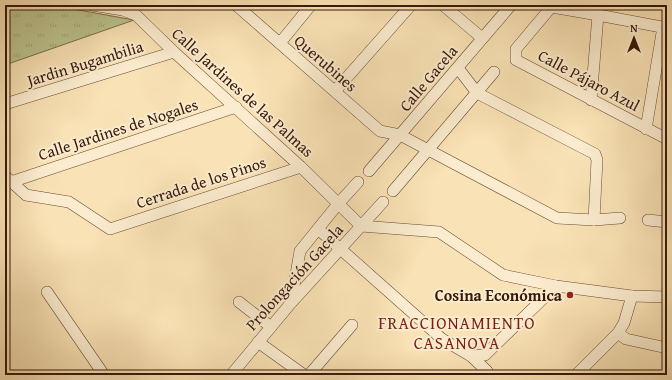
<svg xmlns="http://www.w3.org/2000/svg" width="672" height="380" viewBox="0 0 672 380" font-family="'Gentium Book Plus',serif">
  <defs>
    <pattern id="park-tufts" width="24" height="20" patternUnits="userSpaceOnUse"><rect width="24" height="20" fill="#bcc38e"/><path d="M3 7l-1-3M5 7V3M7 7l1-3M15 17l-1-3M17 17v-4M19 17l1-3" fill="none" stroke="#a2a779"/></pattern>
  </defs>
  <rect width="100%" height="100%" fill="#f9e2b5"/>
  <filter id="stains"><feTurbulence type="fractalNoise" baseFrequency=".005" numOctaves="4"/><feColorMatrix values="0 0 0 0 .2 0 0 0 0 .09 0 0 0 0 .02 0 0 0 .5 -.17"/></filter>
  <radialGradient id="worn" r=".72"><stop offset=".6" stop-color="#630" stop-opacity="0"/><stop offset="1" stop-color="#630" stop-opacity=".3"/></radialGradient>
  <path fill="url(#park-tufts)" stroke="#7a6e4c" d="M13 5H51L134 20 5 65V13Z"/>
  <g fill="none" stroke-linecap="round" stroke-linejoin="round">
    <g stroke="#684a34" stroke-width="12">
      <g id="street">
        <path d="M92 5 123 10 136 15 174 52 301 167 361 226 439 232 503 275 556 286 632 296 667 297"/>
        <path d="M236 5 380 131 400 135 557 218 594 220 620 218"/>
        <path d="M443 5 482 38"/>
        <path d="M553 5 516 49V60L667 139"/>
        <path d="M552 7 598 15 667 28"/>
        <path d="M280 43 311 5"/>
        <path d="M458 68 477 93 595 154 597 160 594 220"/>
        <path d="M335 91 411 5"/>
        <path d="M591 100 598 15"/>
        <path d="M5 104 174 52"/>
        <path d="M646 129 663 27"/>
        <path d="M369 171 511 5"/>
        <path d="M5 176 26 195 69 202 110 229 301 167"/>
        <path d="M11 182 236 107"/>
        <path d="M393 191 494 72"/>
        <path d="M648 220 667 222"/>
        <path d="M318 229 442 339 471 356 487 371"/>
        <path d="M47 292 104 375"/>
        <path d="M239 302 271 327"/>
        <path d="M291 303 300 251 338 204 358 182"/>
        <path d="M618 333 626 339 667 348"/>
        <path d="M258 342 304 375"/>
        <path d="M471 356 485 355 556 286"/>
        <path d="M231 375 291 303 383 202"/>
        <path d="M309 375 352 325"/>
        <path d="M576 375 618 333 624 323 632 296"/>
      </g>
    </g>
    <use href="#street" stroke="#fbeccf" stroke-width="11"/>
  </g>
  <circle fill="#8f2418" stroke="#fbeccf" stroke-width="1.5" cx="570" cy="295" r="4"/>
  <g text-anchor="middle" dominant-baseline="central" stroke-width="4" stroke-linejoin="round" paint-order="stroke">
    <g font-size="16" fill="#371809" stroke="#fbeccf">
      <text transform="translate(85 63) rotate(-17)">Jardin Bugambilia</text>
      <text transform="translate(326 63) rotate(41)">Querubines</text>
      <text transform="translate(428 78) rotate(-50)">Calle Gacela</text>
      <text transform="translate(589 80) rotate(28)">Calle Pájaro Azul</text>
      <text transform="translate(243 92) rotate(42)">Calle Jardines de las Palmas</text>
      <text transform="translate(118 129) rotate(-18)">Calle Jardines de Nogales</text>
      <text transform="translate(201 182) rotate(-18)">Cerrada de los Pinos</text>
      <text transform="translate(294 277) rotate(-48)">Prolongación Gacela</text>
    </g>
    <g font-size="16" font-weight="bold" fill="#371809" stroke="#fbeccf" text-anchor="end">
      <text x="562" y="295">Cosina Económica</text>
    </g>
    <g font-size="17" letter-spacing="1" fill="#7a1f14" stroke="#fbeccf">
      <text x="457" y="322">FRACCIONAMIENTO<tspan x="457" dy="20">CASANOVA</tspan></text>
    </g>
  </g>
  <rect width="672" height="380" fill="none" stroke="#f9e2b5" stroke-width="20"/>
  <rect x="6" y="6" width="660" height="368" fill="none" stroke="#371809" stroke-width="2"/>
  <rect x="10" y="10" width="652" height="360" fill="none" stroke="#371809"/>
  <g transform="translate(634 38)" stroke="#fbeccf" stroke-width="3" paint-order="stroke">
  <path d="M0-3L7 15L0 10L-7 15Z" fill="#371809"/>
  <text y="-6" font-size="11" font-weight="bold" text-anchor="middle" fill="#371809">N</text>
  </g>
  <rect width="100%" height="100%" filter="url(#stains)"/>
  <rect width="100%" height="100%" fill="url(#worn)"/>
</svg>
